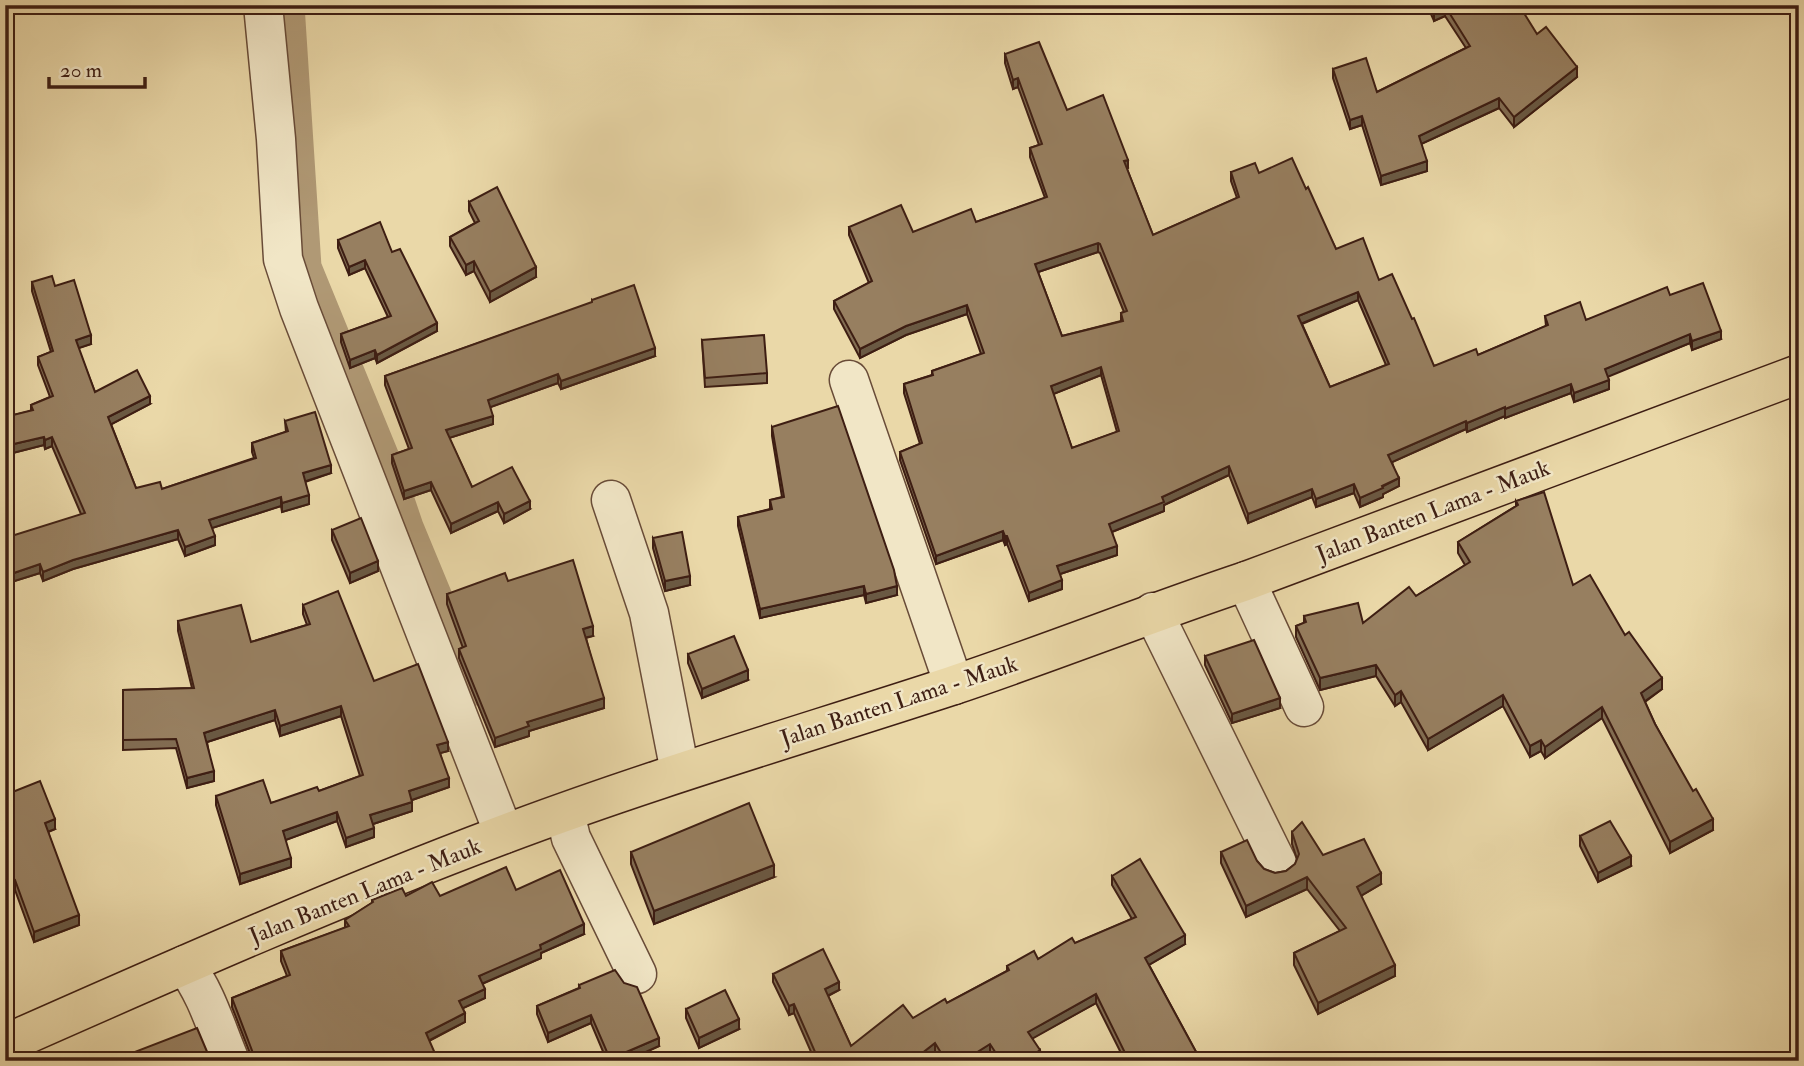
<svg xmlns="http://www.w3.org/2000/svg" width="1804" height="1066" viewBox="0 0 1804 1066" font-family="'IM FELL Double Pica',serif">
  <rect width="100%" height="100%" fill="#ead8a8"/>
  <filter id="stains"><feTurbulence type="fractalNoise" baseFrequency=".00286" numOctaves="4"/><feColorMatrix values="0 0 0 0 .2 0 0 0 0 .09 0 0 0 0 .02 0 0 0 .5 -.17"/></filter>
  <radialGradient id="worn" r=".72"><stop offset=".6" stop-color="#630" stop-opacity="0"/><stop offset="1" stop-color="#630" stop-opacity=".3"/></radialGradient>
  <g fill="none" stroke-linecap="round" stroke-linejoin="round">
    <path stroke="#b09975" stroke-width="33" d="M288 5 305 267 386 465 407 527 443 614 466 693"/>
    <g stroke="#694c38" stroke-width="41">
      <g id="minor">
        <path d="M263 5 276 139 283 259 299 308 504 834"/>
        <path d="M849 380 954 685"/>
        <path d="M611 500 649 613 680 772"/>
        <path d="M1246 581 1304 707"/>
        <path d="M1153 612 1277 863"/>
        <path d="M565 813 571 838 637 974"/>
        <path d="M185 965C207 994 216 1028 230 1061"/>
      </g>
    </g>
    <g stroke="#3e1e13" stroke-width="41">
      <path id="major" d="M5 1044C170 971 334 898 502 835 650 779 801 735 951 686 1050 653 1147 614 1246 581L1799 374"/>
    </g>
    <use href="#minor" stroke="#f1e6c6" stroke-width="38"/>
    <use href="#major" stroke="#ead8a8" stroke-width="38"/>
  </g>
  <g fill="#826d53" stroke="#3e1e13" stroke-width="2" fill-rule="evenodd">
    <path d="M1427 5H1494L1495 7 1537 34 1577 77 1514 127 1499 108 1421 144 1427 171 1381 185 1362 125 1350 129 1333 78V69L1377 92 1466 48 1445 16 1434 21Z"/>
    <path d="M1005 54 1067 110 1128 168 1127 169 1153 235 1237 198 1231 181V172L1259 173 1306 189 1336 249 1379 280 1434 366 1478 355 1546 326 1545 316 1586 320 1670 295 1721 339 1692 350 1690 343 1607 376 1609 389 1574 402 1571 393 1505 418V416L1467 432 1466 429 1392 462 1399 486 1383 494V497L1360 507 1354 493 1316 507 1312 497 1248 523 1229 475 1164 505V511L1112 532 1117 555 1060 574 1062 589 1029 601 1007 544 1005 545 1003 540 936 564 900 460V452L920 444 904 393V384L932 375V371L981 354 967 314 906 335 860 358 834 309V301L869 283 849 235V227L913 232 976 222 1045 198 1030 157V148L1039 145 1018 87 1013 89 1005 63ZM1098 252 1100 253 1124 312 1121 313V321L1062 336 1038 272ZM1358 300 1386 365 1330 387 1302 324ZM1101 375 1117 432 1072 448 1053 394Z"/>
    <path d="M469 202 536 277 490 302 474 271 466 275 450 246V237L475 223 469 211Z"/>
    <path d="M338 240 392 252 437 331 377 363 375 358 350 368 341 342V334L388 317 365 268 349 275 338 248Z"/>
    <path d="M32 282 55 286 91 344 78 348 95 392 150 404 111 424 136 488 162 489 254 458 252 452V443L286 432 285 421 331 473 305 482 309 504 282 512 281 506 212 528 215 545 185 556 178 539 73 569 43 581 40 573 5 584 81 514 52 446 45 449 44 445 5 455V417L31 411V405L50 397 38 365V357L51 352 32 291Z"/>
    <path d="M592 300 655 356 561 389 558 383 490 407 493 424 449 438 472 487 530 509 504 523 498 511 451 533 431 490 404 499 392 463V455L409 449 385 385V376L592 303Z"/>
    <path d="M702 340 767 373V383L705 387Z"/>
    <path d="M772 427 897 595 866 603 864 595 760 618 738 526V517L770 509V500L782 497 772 436Z"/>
    <path d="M1516 501 1573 585 1625 635 1662 689 1645 702 1655 724 1713 830 1670 853 1602 718 1545 758 1541 751 1530 757 1503 706 1428 750 1401 702 1395 706 1376 676 1320 690 1296 637V626L1304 623V616L1363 623 1416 596 1465 565 1458 553V542L1516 506Z"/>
    <path d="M332 530 378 571 350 583 332 540Z"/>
    <path d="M653 538 690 585 665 591 653 548Z"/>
    <path d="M508 581 593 636 586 638 604 708 529 731V736L495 747 459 658V649L463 648 447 604V594Z"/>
    <path d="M303 605 374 681 448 751 440 753 449 787 412 800V811L373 824 374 837 346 847 337 821 285 840 291 867 240 884 216 805V796L271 803 319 791 360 776 341 716 280 736 275 720 207 742 214 781 187 788 176 748 123 750V690L192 688 178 631V621L251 642 307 625 303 614Z"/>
    <path d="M688 654 748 680 702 698 688 663Z"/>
    <path d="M1205 656 1280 708 1232 723 1205 665Z"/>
    <path d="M5 795 55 829 48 832 79 925 34 942 15 890 12 891 5 873Z"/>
    <path d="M1292 832 1323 855 1381 884 1361 896 1395 976 1318 1014 1294 965V953L1340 931 1307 889 1246 917 1221 863V852L1257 861 1264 869 1275 873 1286 871 1295 864 1297 859 1292 844Z"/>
    <path d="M1580 836 1631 866 1598 882 1580 846Z"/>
    <path d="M631 852 774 877 654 924 631 864Z"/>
    <path d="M1112 876 1185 944 1149 965 1201 1061H1125L1096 1003 1032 1038 1040 1059 1038 1061H995L990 1053 977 1061H941L935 1052 923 1061H815L794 1013 789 1015 773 982V974L839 990 828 996 851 1046 947 1003 1007 971V966L1038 959 1132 919 1112 885Z"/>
    <path d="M516 890 584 934 541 953V958L482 984 485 998 463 1008 465 1022 429 1041 437 1061H253L232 1007V998L287 976 281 961V951L345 928V920L372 903V900L406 896H440Z"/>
    <path d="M579 985 659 1046 626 1061H607L591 1023 548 1042 537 1014V1006L579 988Z"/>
    <path d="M686 1009 739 1029 699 1048 686 1018Z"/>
  </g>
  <g fill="#6a5943" stroke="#3e1e13" stroke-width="2">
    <path d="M1445 6V16L1434 21V11Z"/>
    <path d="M1577 67V77L1514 127V117Z"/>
    <path d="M1018 78V87L1013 89V80Z"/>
    <path d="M1499 98V108L1419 145V136Z"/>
    <path d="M1362 116V125L1350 129V120Z"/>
    <path d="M1128 160V168L1124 170V161Z"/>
    <path d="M1427 161V171L1381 185V176Z"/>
    <path d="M1098 243V252L1035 273V264Z"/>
    <path d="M365 260V268L349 275V267Z"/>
    <path d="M474 261V271L466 275V265Z"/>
    <path d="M536 267V277L490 302V292Z"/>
    <path d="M1358 292V300L1298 325V316Z"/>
    <path d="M967 305V314L906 335 860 358V349L906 326Z"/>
    <path d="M437 323V331L377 363V355Z"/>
    <path d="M1721 331V339L1692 350V341Z"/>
    <path d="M1690 334V343L1605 378V369Z"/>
    <path d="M91 335V344L76 349V340Z"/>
    <path d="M655 348V356L561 389V381Z"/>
    <path d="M375 350V358L350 368V360Z"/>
    <path d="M1101 367V375L1051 395V386Z"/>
    <path d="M558 374V383L488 408V400Z"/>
    <path d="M1609 380V389L1574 402V393Z"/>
    <path d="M1571 384V393L1505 418V409Z"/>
    <path d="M150 396V404L108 426V417Z"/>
    <path d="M1505 407V416L1467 432V423Z"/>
    <path d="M493 416V424L446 439V430Z"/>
    <path d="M1466 421V429L1388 464V455Z"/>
    <path d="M44 437V445L5 455V446Z"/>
    <path d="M52 437V446L45 449V440Z"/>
    <path d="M331 465V473L303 482V473Z"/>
    <path d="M1229 466V475L1164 505V511L1109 533V524L1162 497Z"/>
    <path d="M1399 478V486L1383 494V497L1360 507V498Z"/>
    <path d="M431 482V490L404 499V491Z"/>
    <path d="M1354 484V493L1316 507V499Z"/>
    <path d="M1312 489V497L1248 523V514Z"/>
    <path d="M309 495V504L282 512V503Z"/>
    <path d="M281 497V506L209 529V520Z"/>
    <path d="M530 501V509L504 523V514Z"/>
    <path d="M498 502V511L451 533V524Z"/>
    <path d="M178 530V539L73 569 43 581V572L73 560Z"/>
    <path d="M1003 531V540L936 564V556Z"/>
    <path d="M215 536V545L185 556V547Z"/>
    <path d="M1005 536H1007V544L1005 545Z"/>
    <path d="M1117 546V555L1057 575V566Z"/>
    <path d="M378 561V571L350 583V573Z"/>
    <path d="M40 564V573L5 584V576Z"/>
    <path d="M690 576V585L665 591V581Z"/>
    <path d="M1062 580V589L1029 601V593Z"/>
    <path d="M864 586V595L760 618V609Z"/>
    <path d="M897 586V595L866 603V594Z"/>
    <path d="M593 626V636L583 638V629Z"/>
    <path d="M1376 665V676L1320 690V678Z"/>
    <path d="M748 670V680L702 698V689Z"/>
    <path d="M1662 678V689L1641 704V693Z"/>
    <path d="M1401 691V702L1395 706V695Z"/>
    <path d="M1503 695V706L1428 750V739Z"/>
    <path d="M604 698V708L529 731V736L495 747V738L527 722Z"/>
    <path d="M1280 698V708L1232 723V714Z"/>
    <path d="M341 706V716L280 736V726Z"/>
    <path d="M1602 707V718L1545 758V747Z"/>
    <path d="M275 710V720L204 743V733Z"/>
    <path d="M1541 740V751L1530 757V746Z"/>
    <path d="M448 742V751L437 754V745Z"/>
    <path d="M214 771V781L187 788V778Z"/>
    <path d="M449 778V787L409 801V791Z"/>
    <path d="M412 802V811L370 825V815Z"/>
    <path d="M337 812V821L283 841V831Z"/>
    <path d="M55 819V829L45 833V823Z"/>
    <path d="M1713 819V830L1670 853V842Z"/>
    <path d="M374 828V837L346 847V838Z"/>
    <path d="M1631 856V866L1598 882V873Z"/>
    <path d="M291 858V867L240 884V874Z"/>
    <path d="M774 865V877L654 924V911Z"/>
    <path d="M1381 873V884L1357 898V887Z"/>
    <path d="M1307 877V889L1246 917V906Z"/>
    <path d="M15 880V890L12 891V881Z"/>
    <path d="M79 915V925L34 942V932Z"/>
    <path d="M584 924V934L541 953V958L479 985V976L540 945Z"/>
    <path d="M1185 935V944L1145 967V958Z"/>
    <path d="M1395 965V976L1318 1014V1003Z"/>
    <path d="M839 982V990L825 997V989Z"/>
    <path d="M485 989V998L459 1010V1001Z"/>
    <path d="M1096 994V1003L1028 1041V1032Z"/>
    <path d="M794 1004V1013L789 1015V1006Z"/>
    <path d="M465 1013V1022L426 1042V1033Z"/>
    <path d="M591 1015V1023L548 1042V1033Z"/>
    <path d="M739 1019V1029L699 1048V1038Z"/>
    <path d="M659 1038V1046L626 1061H610V1059Z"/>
    <path d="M935 1043V1052L923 1061H912Z"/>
    <path d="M990 1044V1053L977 1061H963Z"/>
    <path d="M1040 1050V1059L1038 1061H1025Z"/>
    <path d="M208 1054V1061H200V1057Z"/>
  </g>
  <g fill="#977f60" stroke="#3e1e13" stroke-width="2" fill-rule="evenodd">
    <path d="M1431 5H1494L1495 7 1498 5H1519L1537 34 1546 27 1577 67 1514 117 1499 98 1419 136 1427 161 1381 176 1362 116 1350 120 1333 69 1366 58 1377 92 1470 46 1445 6 1434 11Z"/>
    <path d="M1039 42 1067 110 1103 95 1128 160 1124 161 1153 235 1239 197 1231 172 1255 163 1259 173 1292 158 1306 189 1308 187 1336 249 1363 238 1379 280 1392 274 1412 319 1414 318 1434 366 1476 349 1478 355 1548 325 1545 316 1580 302 1586 320 1667 287 1670 295 1703 283 1721 331 1692 341 1690 334 1605 369 1609 380 1574 393 1571 384 1505 409V407L1467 423 1466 421 1388 455 1399 478 1382 486 1383 488 1360 498 1354 484 1316 499 1312 489 1248 514 1229 466 1162 497 1164 502 1109 524 1117 546 1057 566 1062 580 1029 593 1007 536H1005L1003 531 936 556 900 452 922 443 904 384 933 375 932 371 984 353 967 305 906 326 860 349 834 301 872 281 849 227 901 205 913 232 971 209 976 222 1047 197 1030 148 1042 144 1018 78 1013 80 1005 54ZM1098 243 1100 244 1127 311 1121 313 1123 321 1062 336 1035 264ZM1358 292 1389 364 1330 387 1298 316ZM1101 367 1119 431 1072 448 1051 386Z"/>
    <path d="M497 187 536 267 490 292 474 261 466 265 450 237 479 221 469 202Z"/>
    <path d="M380 222 392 252 400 249 437 323 377 355 375 350 350 360 341 334 391 316 365 260 349 267 338 240Z"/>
    <path d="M52 276 55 286 74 280 91 335 76 340 95 392 137 370 150 396 108 417 136 488 160 482 162 489 256 458 252 443 288 431 285 421 315 412 331 465 303 473 309 495 282 503 281 497 209 520 215 536 185 547 178 530 73 560 43 572 40 564 5 576V538L85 513 52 437 45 440 44 437 5 446V417L33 410 31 405 53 396 38 357 53 351 32 282Z"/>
    <path d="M634 285 655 348 561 381 558 374 488 400 493 416 446 430 472 487 512 467 530 501 504 514 498 502 451 524 431 482 404 491 392 455 412 448 385 376 592 302V300Z"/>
    <path d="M764 335 767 373 705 378 702 340Z"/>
    <path d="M838 406 894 570 897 586 866 594 864 586 760 609 738 517 772 509 770 500 784 497 772 427Z"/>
    <path d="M1544 492 1573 585 1590 575 1625 635 1629 632 1662 678 1641 693 1655 724 1693 791 1696 789 1713 819 1670 842 1602 707 1545 747 1541 740 1530 746 1503 695 1428 739 1401 691 1395 695 1376 665 1320 678 1296 626 1306 622 1304 616 1358 603 1363 623 1409 587 1416 596 1470 562 1458 542 1518 505 1516 501Z"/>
    <path d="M361 518 378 561 350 573 332 530Z"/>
    <path d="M682 532 690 576 665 581 653 538Z"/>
    <path d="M573 560 593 626 583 629 604 698 527 722 529 726 495 738 459 649 466 646 447 594 505 573 508 581Z"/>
    <path d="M338 591 374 681 418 664 448 742 437 745 449 778 409 791 412 802 370 815 374 828 346 838 337 812 283 831 291 858 240 874 216 796 263 780 271 803 317 787 319 791 363 775 341 706 280 726 275 710 204 733 214 771 187 778 176 739 123 740V690L194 688 178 621 241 605 251 642 310 624 303 605Z"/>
    <path d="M734 636 748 670 702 689 688 654Z"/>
    <path d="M1254 640 1280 698 1232 714 1205 656Z"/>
    <path d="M40 781 55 819 45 823 79 915 34 932 15 880 12 881 5 863V795Z"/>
    <path d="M749 803 774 865 654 911 631 852Z"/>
    <path d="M1610 821 1631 856 1598 873 1580 836Z"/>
    <path d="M1302 822 1323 855 1364 839 1381 873 1357 887 1395 965 1318 1003 1294 953 1346 928 1307 877 1246 906 1221 852 1247 840 1257 861 1264 869 1275 873 1286 871 1295 864 1299 854 1292 832Z"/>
    <path d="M1140 859 1185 935 1145 958 1201 1061H1129L1096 994 1028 1032 1040 1050 1025 1061H1001L990 1044 963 1061H946L935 1043 912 1061H819L794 1004 789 1006 773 974 823 949 839 982 825 989 851 1046 903 1005 913 1018 945 999 947 1003 1009 970 1007 966 1034 951 1038 959 1072 938 1075 943 1136 917 1112 876Z"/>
    <path d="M506 867 516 890 560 870 584 924 540 945 541 949 479 976 485 989 459 1001 465 1013 426 1033 437 1058 431 1061H256L232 998 290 975 281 951 349 926 345 920 373 902 372 900 402 888 406 896 432 882 440 896Z"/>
    <path d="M615 970 624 983 637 987 659 1038 610 1059 591 1015 548 1033 537 1006 580 988 579 985Z"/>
    <path d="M725 990 739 1019 699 1038 686 1009Z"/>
    <path d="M197 1028 208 1054 200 1057 202 1061H120L119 1058Z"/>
    <path d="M1234 1056 1237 1061H1227Z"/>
  </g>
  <g text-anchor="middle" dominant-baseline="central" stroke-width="5" stroke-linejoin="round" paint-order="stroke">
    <g font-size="23" fill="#3e1e13" stroke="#f1e6c6">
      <text transform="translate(1433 511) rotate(-21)">Jalan Banten Lama - Mauk</text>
      <text transform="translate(899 701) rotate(-18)">Jalan Banten Lama - Mauk</text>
      <text transform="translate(365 891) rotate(-22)">Jalan Banten Lama - Mauk</text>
    </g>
  </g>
  <rect width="1804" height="1066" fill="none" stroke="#ead8a8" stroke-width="28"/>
  <rect x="7" y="7" width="1790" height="1052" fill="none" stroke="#3e1e13" stroke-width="3.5"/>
  <rect x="14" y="14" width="1776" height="1038" fill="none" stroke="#3e1e13" stroke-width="2"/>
  <path d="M49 77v10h96v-10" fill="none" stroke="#3e1e13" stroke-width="3.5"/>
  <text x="60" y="77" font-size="21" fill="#3e1e13" stroke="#f1e6c6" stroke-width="5" paint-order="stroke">20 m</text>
  <rect width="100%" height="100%" filter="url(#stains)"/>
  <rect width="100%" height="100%" fill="url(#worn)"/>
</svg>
